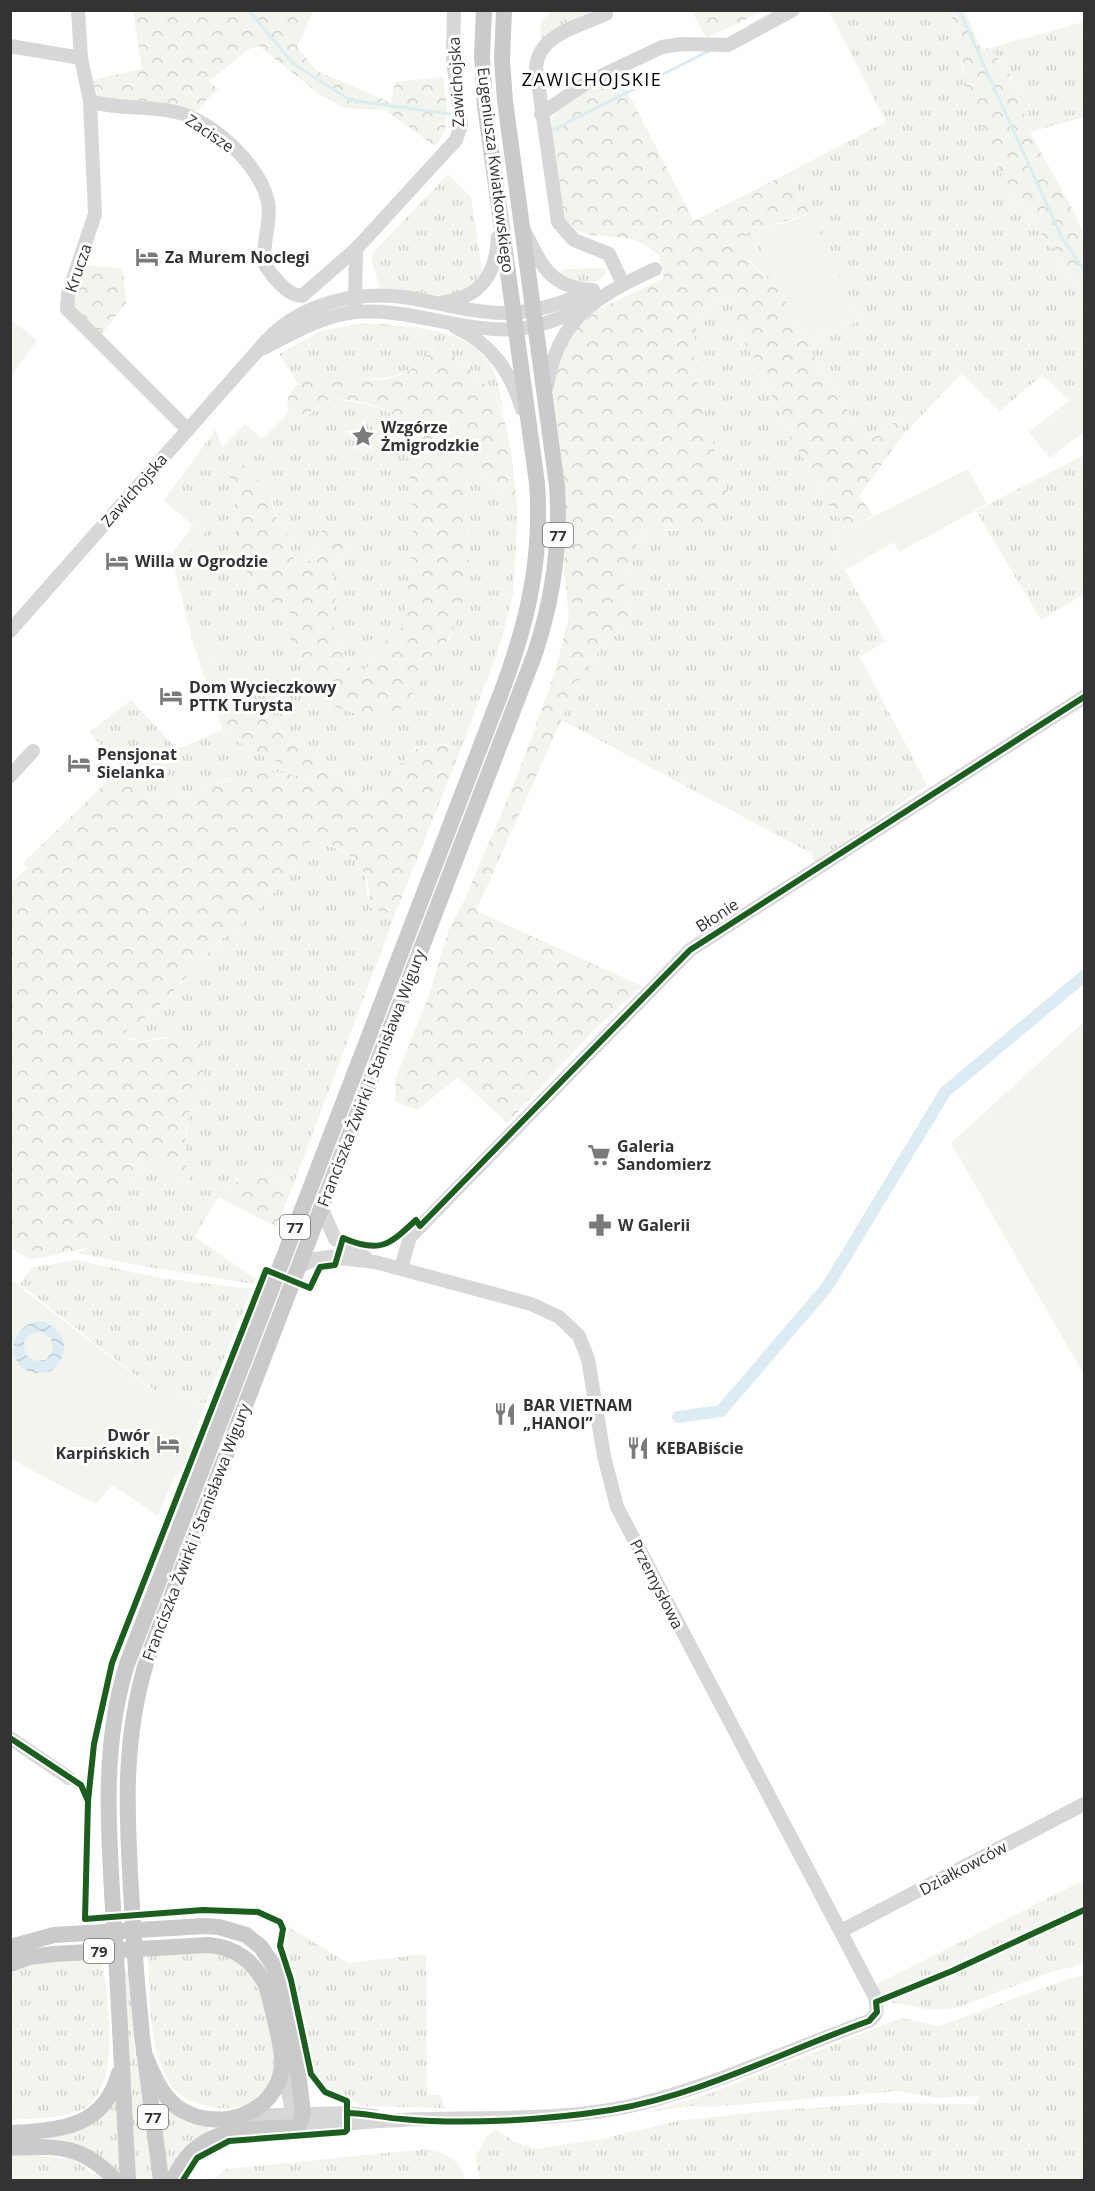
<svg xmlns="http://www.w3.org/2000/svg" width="1095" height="2191" viewBox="0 0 1095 2191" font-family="'Open Sans',sans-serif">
  <defs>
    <pattern id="grass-tufts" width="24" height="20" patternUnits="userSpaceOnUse" patternTransform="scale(1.5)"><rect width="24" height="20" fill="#f1f5ed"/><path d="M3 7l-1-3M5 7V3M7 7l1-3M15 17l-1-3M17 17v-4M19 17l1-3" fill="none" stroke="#cfd2cc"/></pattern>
    <pattern id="forest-crowns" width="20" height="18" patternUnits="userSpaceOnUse" patternTransform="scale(1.5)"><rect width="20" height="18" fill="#f1f5ed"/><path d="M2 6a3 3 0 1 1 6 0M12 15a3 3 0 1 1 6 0" fill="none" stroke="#cfd2cc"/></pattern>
    <pattern id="water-waves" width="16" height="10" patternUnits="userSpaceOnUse" patternTransform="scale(1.5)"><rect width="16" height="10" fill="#ddebf3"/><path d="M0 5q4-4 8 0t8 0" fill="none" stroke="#becad1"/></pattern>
  </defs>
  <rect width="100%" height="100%" fill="#fff"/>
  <g fill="url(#grass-tufts)">
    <path d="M551 11H590L592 14 541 44V22Z"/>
    <path d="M829 11H949L960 41 962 68 1010 196 1033 221 1084 296V389L1070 401 1042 375 1000 411 961 374 903 435V416L875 437 860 431 806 342 859 321 790 172 886 122Z"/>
    <path d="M1084 22V117L1030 132 1015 82 990 48Z"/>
    <path d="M448 174 471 197 483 277C459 308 413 291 380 288L371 259 373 253Z"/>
    <path d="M752 230 783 295 750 260 737 255 735 239Z"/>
    <path d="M607 268C602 292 573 280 559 275L564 269Z"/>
    <path d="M734 300 737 329 762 373 789 436 816 478 834 515 847 523 832 535 845 570 885 641 860 657 927 785 815 862 811 853 560 719 586 665 630 619C621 580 621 558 650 528L678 531 725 481C712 441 685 362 698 321 700 314 707 308 712 302Z"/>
    <path d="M363 323C404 326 460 325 488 361 499 375 500 398 504 414 489 381 465 361 434 344 408 399 342 367 298 384L279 354 321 331Z"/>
    <path d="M335 400C360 401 380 407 402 419L408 447 415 527 405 621 399 632 387 639 366 669 355 670 345 664 332 620 336 596 333 582 335 566 346 548 322 530 310 563 299 568 293 558 288 532 279 525 270 492 234 456 228 468 251 594 281 607 297 618 307 677 328 705 449 641C456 616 468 596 469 568 470 538 462 509 467 479L479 472 518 510 513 594 501 642 460 751 442 743 415 747 377 796 372 797 287 735 257 706 233 711 223 696 229 695 207 642 194 647 171 555 193 525 164 500 216 429 222 447 245 424 262 439 288 413 300 423 323 402Z"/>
    <path d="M1084 455V594L1041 620 976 511Z"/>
    <path d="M131 700 177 749 223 730 245 746 332 787C316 785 303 778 287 774 273 770 238 777 223 781 190 790 177 808 144 791L142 781 121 768 89 732Z"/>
    <path d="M314 841C344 850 368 859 367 895L387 912 395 915 292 1188 262 1170 236 1179 229 1191 216 1200 195 1237 256 1279 254 1284 159 1269 76 1253 92 1247 105 1227 111 1200 139 1169 162 1161 181 1182 190 1184 185 1162 188 1113 203 1093 167 1037 141 1041 119 1035C161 1012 189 972 223 938 230 930 241 926 249 918 270 900 294 870 303 844Z"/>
    <path d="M75 1260 161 1278 252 1289 205 1404 168 1389 163 1397 20 1284 31 1268Z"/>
    <path d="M1084 1880V1964L1051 1972 956 2008 932 2010 889 2002 875 1985Z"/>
    <path d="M287 1926 348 1963 426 1954 427 2095H441L444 2108 360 2106 348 2097 328 2090 314 2074 294 1975 284 1951Z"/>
    <path d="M210 1949C222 1954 244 1960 251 1969 263 1984 264 2003 268 2021 270 2033 274 2045 275 2057 277 2097 243 2115 207 2106 195 2103 179 2097 172 2087 148 2053 150 1992 148 1952Z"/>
    <path d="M102 1955C106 1994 126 2091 79 2111 58 2119 33 2118 11 2120V1970L16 1966Z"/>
    <path d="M124 1971H130L133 2039 154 2180H135Z"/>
    <path d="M1084 1975V2180H480L475 2155C484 2149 481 2137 496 2129L514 2142 537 2149 601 2139 677 2121 765 2111 881 2103 976 2104 980 2096 938 2098 898 2091 711 2107 691 2106 649 2112 711 2093 901 2018 939 2026 1068 1979Z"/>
    <path d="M115 2097 122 2180C97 2156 83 2141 46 2138V2134Z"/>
    <path d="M157 2097 207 2123 209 2132 169 2174H166Z"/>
    <path d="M425 2149C445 2153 460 2158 465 2180H213L226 2169Z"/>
    <path d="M35 2155 72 2159 104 2180H11V2156Z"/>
  </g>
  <g fill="url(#forest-crowns)">
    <path d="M133 11H313L297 47 317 71 391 103 395 82 443 77C445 104 454 125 435 146L385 110 345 108 322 96 259 46 249 49 209 81 218 89 194 113 101 102 91 80 142 69Z"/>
    <path d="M692 11H764L706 38Z"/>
    <path d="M949 11H965L981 49 990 48 1015 82 1030 132 1075 214 1084 237V296L1033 221 1010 196 966 85 960 41Z"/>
    <path d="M618 73 694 221 790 172 811 213C785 223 760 226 735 239L738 250 783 295 806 342 860 431 875 437 903 416V435L859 496 873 515 853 527 834 515 816 478 789 436 762 373 737 329 734 300 712 302C708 308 700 314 698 321 683 366 718 459 732 504 699 528 690 532 650 528 621 558 621 580 630 619L586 665 476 911 642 986 595 1029 507 1123 458 1077 417 1110 395 1102 396 1078 429 995 449 929 463 903 518 774 554 675 569 617 564 569 566 494 554 396 556 364 567 339 581 323 597 310 664 278 659 255C652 250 643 243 634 240 609 232 577 243 561 216L549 127 561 103Z"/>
    <path d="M82 264 123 269 126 303 100 336 71 308Z"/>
    <path d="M434 343C514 391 507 426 518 510L479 472 467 479C462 508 469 537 469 566 468 622 432 666 401 709L393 717 373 719 328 705 307 677 294 653 290 629 297 618 281 607 251 595 228 468 234 455 270 492 272 505 279 525 288 532 293 558 299 568 310 563 322 530H334L346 536V548L335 566 333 582 336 596 332 620 345 664 355 670 366 669C373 660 379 647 387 639 394 633 399 632 403 624 407 616 404 605 406 597 419 537 411 479 402 419 381 407 350 394 325 402 316 405 307 416 300 423L288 413C288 409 287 402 288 399 298 363 365 385 392 378 409 374 427 359 434 343Z"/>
    <path d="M211 679 233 711 257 706 287 735 372 797 377 796C406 763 411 729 460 751L395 915 371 908C369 899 370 889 367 880 360 856 328 837 304 844 294 870 270 899 249 918 241 925 231 930 223 937 189 971 162 1011 120 1035 126 1038 136 1041 143 1041 163 1040 188 1031 204 1047L203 1093 188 1113 186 1129 185 1162 190 1184 181 1182 161 1161 139 1169 112 1200 101 1240 92 1247 31 1260 11 1248 10 884 27 868 23 863 121 768 142 781 144 791C179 808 192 788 226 781 243 777 269 770 286 773 301 776 314 785 330 787L245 746 223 730 207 683Z"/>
    <path d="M251 1170H262L292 1188 276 1227 221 1198C233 1188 236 1178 251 1170Z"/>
  </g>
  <g fill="#f1f5ed">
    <path d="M811 213 859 321 806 342 752 230 761 226 786 223Z"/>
    <path d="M11 320 37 340 11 376Z"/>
    <path d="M1084 389V432L1050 458 1029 432Z"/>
    <path d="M968 469 987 504 899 552 894 542 845 570 832 535 847 523 853 527Z"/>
    <path d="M176 485 216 519 180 563 171 555 193 525 164 500Z"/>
    <path d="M206 641 230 695 223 696 211 680 207 683 194 647Z"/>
    <path d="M1084 1022V1375L951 1143Z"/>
    <path d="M10 1279 162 1397 168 1389 205 1404 182 1471 173 1479 158 1516 112 1485 96 1504 11 1459Z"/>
  </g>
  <path fill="url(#water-waves)" fill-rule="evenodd" d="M42 1321C67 1331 72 1354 51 1371 7 1385 0 1324 42 1321ZM41 1332 51 1338 53 1350 46 1360 34 1361 25 1354 24 1342 30 1334Z"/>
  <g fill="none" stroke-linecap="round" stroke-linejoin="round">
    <g stroke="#ddebf3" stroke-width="3">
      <path d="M248 10 294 64 350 100 450 114"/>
      <path d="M959 10 1062 238 1084 270"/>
      <path d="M750 26 778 10"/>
      <path d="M549 132 709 51"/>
    </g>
    <path stroke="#ddebf3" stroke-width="12" d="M678 1417 721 1411 827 1287 945 1092 1084 976"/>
    <g stroke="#d7d7d7" stroke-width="14">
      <path d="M78 10 81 58 90 101 95 214 68 294 67 309 188 430"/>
      <path d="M606 14C580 26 538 34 536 68L558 222 574 240 609 254 623 284"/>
      <path d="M10 46 81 58"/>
      <path d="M90 101C118 110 148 105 176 112 212 120 260 165 268 202 272 223 261 244 265 265 272 276 288 296 302 296L356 249 456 140 461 125 453 59 454 10"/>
      <path d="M541 114 586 83 662 47 681 44 728 45 793 10"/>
      <path d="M525 232C542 266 550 287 591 290"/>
      <path d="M444 302C482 297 496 273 498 237"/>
      <path d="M355 304 356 249"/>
      <path d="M455 327C492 344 510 371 522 409"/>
      <path d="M264 348C291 334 318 318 348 313 405 305 460 333 516 329 542 327 566 315 590 306"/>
      <path d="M547 387C557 318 597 296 655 269"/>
      <path d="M10 631 267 340C303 302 359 290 410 298 441 303 473 313 505 313 535 313 565 302 593 290"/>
      <path d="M10 776 33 751"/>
      <path d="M321 1207 335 1239 365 1257"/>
      <path d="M401 1268 410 1237 690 950 1084 697"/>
      <path d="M10 1738 69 1778"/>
      <path d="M841 1931 1084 1804"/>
      <path d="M282 2065 294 2120 298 2127C333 2125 368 2121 403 2120 483 2116 564 2123 643 2103 721 2083 793 2048 869 2021 879 2014 877 2008 875 1997L617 1507 604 1456 588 1359 579 1336 559 1317 531 1304 375 1262 331 1257 315 1259 298 1267"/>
      <path d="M246 2116 347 2113 374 2116"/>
    </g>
    <g stroke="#cacaca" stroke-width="16">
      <path d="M132 1907C127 1820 121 1744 147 1660L534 656C553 600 561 545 557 486L505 101 502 60 504 10"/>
      <path d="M113 1908C108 1824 102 1745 127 1664L498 701C526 629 543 561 537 483L485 106 482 56 484 10"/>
      <path d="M10 1947 54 1935 205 1926 219 1927 246 1935 261 1947 275 1968 298 2072 303 2113 298 2127C246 2130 198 2124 173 2180"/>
      <path d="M10 1964 29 1957 54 1954 208 1945C236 1947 253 1961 266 1985 271 2004 284 2049 282 2067 276 2116 215 2134 177 2107 160 2094 152 2072 144 2053"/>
      <path d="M136 1971 142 2036 161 2180"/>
      <path d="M117 1972 128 2180"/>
      <path d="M10 2133C59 2130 104 2129 119 2073"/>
      <path d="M10 2148C57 2146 82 2144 115 2180"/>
    </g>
    <g stroke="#cacaca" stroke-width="16">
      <path d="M132 1907 136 1971"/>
      <path d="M113 1908 117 1972"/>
    </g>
    <g stroke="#fff" stroke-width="10">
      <g id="cycleway">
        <path d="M10 1738 81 1785 88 1801"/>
        <path d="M347 2113C366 2113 384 2118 402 2119 466 2125 547 2120 611 2110 701 2095 784 2051 869 2021L877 2012 876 2002 952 1971 1084 1910"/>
        <path d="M183 2180 197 2158 229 2141 345 2132 347 2130V2101L325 2092 311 2074 291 1980 280 1946 283 1929 280 1922 258 1912 203 1910 85 1919 88 1801 94 1744 112 1663 266 1270 310 1288 320 1267 335 1265 343 1238C380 1254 389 1245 416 1220L420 1226 690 950 1084 697"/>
      </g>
    </g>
    <use href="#cycleway" stroke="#1b5e20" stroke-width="6"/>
  </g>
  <defs>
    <g id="hotel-bare" transform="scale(1.8)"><path d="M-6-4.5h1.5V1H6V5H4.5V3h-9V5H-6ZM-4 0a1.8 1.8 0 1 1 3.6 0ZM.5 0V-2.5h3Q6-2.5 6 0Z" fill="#7a7a7a" stroke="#fff" stroke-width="2.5" paint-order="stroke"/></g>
    <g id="sight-bare" transform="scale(1.8)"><path d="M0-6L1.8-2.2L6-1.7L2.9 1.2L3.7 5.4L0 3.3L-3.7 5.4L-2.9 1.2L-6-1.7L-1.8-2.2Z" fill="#7a7a7a" stroke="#fff" stroke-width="2.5" paint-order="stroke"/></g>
    <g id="supermarket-bare" transform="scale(1.8)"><path d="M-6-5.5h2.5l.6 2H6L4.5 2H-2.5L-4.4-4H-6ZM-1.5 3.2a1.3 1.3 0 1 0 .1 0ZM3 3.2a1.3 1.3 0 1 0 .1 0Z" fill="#7a7a7a" stroke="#fff" stroke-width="2.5" paint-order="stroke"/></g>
    <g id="pharmacy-bare" transform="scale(1.8)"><path d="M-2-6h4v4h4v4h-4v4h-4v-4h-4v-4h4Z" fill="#7a7a7a" stroke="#fff" stroke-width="2.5" paint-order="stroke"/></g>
    <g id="restaurant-bare" transform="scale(1.8)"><path d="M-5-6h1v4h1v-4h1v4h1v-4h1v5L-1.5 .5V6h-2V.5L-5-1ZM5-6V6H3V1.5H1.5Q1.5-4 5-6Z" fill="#7a7a7a" stroke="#fff" stroke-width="2.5" paint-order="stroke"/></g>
  </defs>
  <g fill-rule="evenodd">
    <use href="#hotel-bare" x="147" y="257"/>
    <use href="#sight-bare" x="363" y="436"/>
    <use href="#hotel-bare" x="117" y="561"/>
    <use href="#hotel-bare" x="171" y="696"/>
    <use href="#hotel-bare" x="79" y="763"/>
    <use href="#supermarket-bare" x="599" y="1155"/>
    <use href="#pharmacy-bare" x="600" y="1225"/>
    <use href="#restaurant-bare" x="505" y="1414"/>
    <use href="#hotel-bare" x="168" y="1444"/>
    <use href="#restaurant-bare" x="638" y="1448"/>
  </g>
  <g text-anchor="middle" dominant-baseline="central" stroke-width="6" stroke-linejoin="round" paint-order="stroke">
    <g fill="#fff" stroke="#707070" stroke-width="1.5">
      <rect x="543" y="523" width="30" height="24" rx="4.5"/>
      <rect x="280" y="1215" width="30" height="24" rx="4.5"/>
      <rect x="84" y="1939" width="30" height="24" rx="4.5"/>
      <rect x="138" y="2105" width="30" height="24" rx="4.5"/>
    </g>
    <g font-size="15" font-weight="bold" fill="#333">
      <text x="558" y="535">77</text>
      <text x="295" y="1227">77</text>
      <text x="99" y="1951">79</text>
      <text x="153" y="2117">77</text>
    </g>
    <g font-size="16" fill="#333" stroke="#fff">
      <text transform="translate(456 82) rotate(-93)">Zawichojska</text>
      <text transform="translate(210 133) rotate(34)">Zacisze</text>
      <text transform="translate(496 170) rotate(83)">Eugeniusza Kwiatkowskiego</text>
      <text transform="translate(78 268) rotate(-71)">Krucza</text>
      <text transform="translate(134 490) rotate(-49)">Zawichojska</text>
      <text transform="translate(717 915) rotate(-33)">Błonie</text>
      <text transform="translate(371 1078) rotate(-69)">Franciszka Żwirki i Stanisława Wigury</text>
      <text transform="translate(196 1532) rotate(-69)">Franciszka Żwirki i Stanisława Wigury</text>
      <text transform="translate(657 1584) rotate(63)">Przemysłowa</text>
      <text transform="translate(963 1868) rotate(-28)">Działkowców</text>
    </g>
    <g font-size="16" font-weight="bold" fill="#333" stroke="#fff" text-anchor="start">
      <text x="165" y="257">Za Murem Noclegi</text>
      <text x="381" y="427">Wzgórze<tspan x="381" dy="18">Żmigrodzkie</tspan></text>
      <text x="135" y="561">Willa w Ogrodzie</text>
      <text x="189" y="687">Dom Wycieczkowy<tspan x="189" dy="18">PTTK Turysta</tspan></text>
      <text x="97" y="754">Pensjonat<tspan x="97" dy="18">Sielanka</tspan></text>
      <text x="617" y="1146">Galeria<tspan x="617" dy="18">Sandomierz</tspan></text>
      <text x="618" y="1225">W Galerii</text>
      <text x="523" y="1405">BAR VIETNAM<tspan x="523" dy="18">„HANOI”</tspan></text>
      <text x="150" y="1435" text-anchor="end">Dwór<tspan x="150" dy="18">Karpińskich</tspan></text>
      <text x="656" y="1448">KEBABiście</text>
    </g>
    <g font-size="18" letter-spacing="1.5" fill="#000" stroke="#fff">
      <text x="592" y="79">ZAWICHOJSKIE</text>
    </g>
  </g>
  <rect width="1095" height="2191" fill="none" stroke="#333333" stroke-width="24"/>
</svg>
